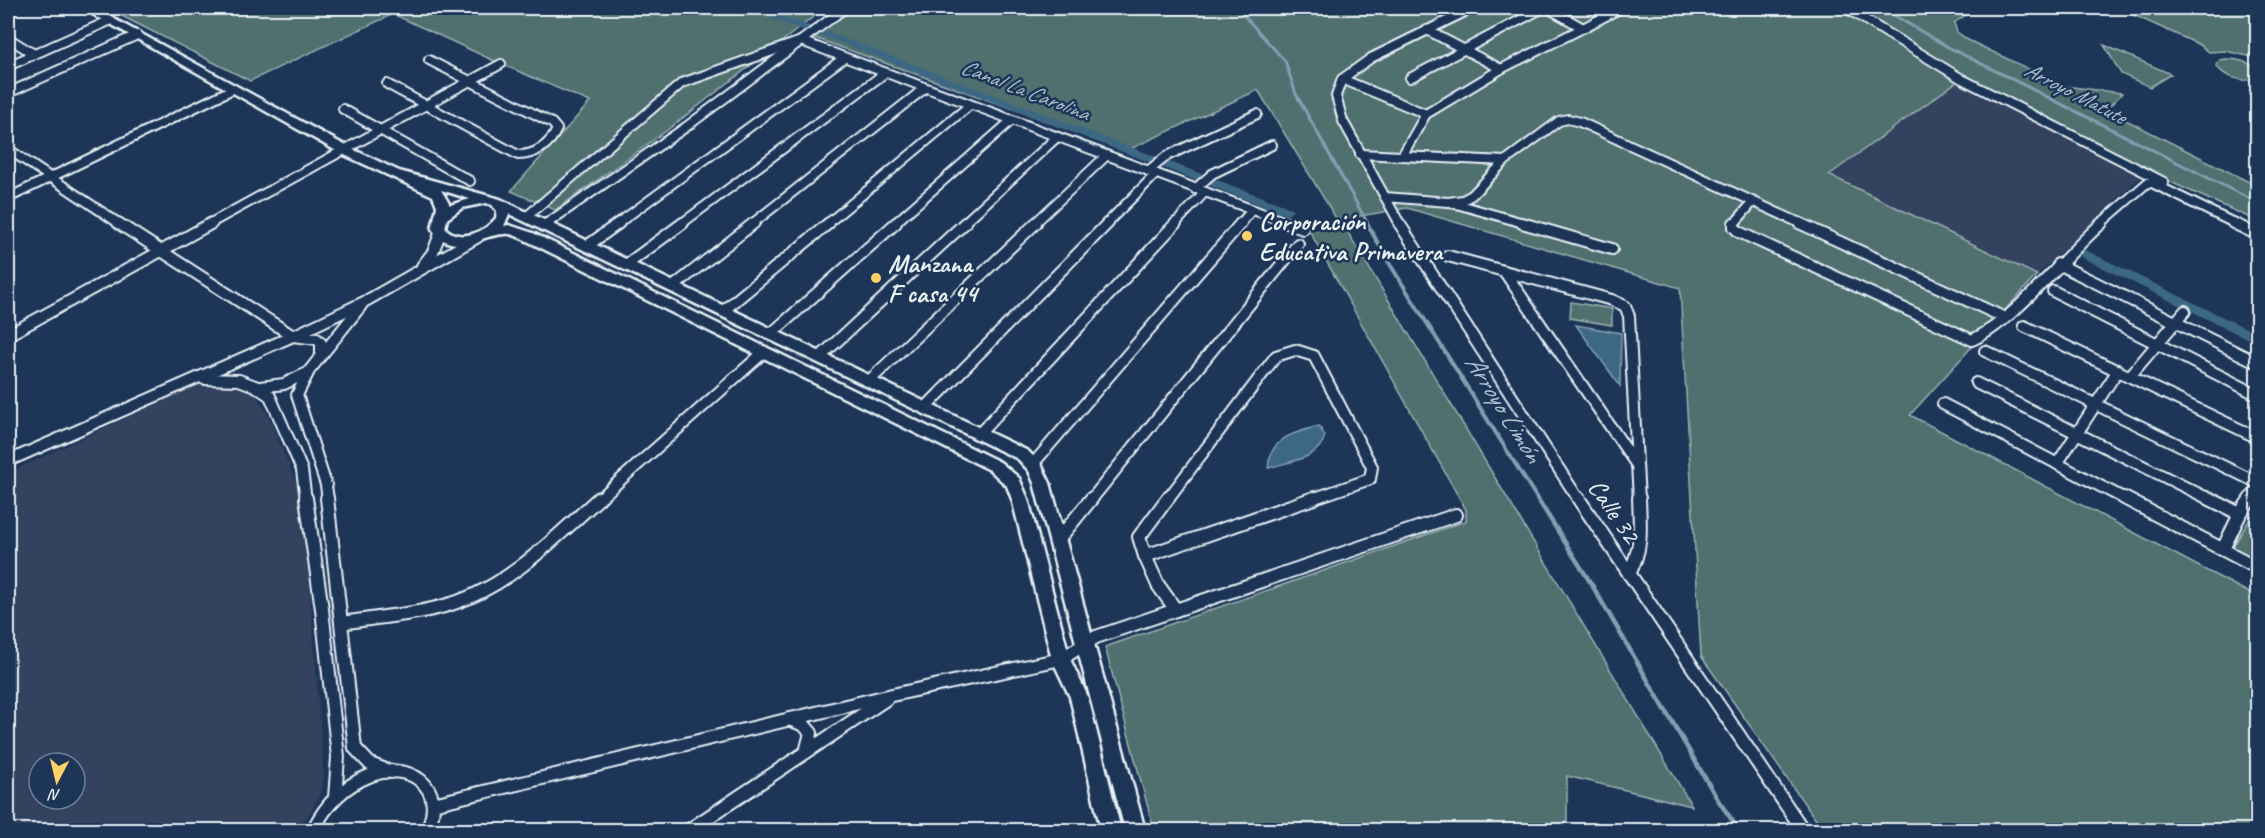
<svg xmlns="http://www.w3.org/2000/svg" width="2265" height="838" viewBox="0 0 2265 838" font-family="Caveat,sans-serif">
  <rect width="100%" height="100%" fill="#1d3557"/>
  <filter id="ink" filterUnits="userSpaceOnUse"><feTurbulence type="fractalNoise" baseFrequency=".0167" numOctaves="2"/><feDisplacementMap in="SourceGraphic" scale="12" xChannelSelector="R" yChannelSelector="G"/><feConvolveMatrix kernelMatrix="1 2 1 2 8 2 1 2 1" color-interpolation-filters="sRGB"/></filter>
  <g filter="url(#ink)">
    <g fill="#33435f" fill-rule="evenodd">
      <path d="M1966 75 2060 132 2148 170 2037 275 1828 175Z"/>
      <path d="M204 384 232 385 255 393 267 413 298 487 307 549 324 779 317 801 306 819 290 830H10L8 801V473L194 386ZM39 763H75V799H39Z"/>
    </g>
    <g fill="#4f6f6e" stroke="#9cb0b3" stroke-width="1.5">
      <path d="M120 8H825L666 131 555 210 511 191 590 102 501 64 393 14 250 81 112 11Z"/>
      <path d="M851 8H1976L1954 23 1957 32 1968 40 2064 86 2122 93 2106 110 2257 186V221L2060 132 1966 75 1829 175 2037 275 1910 415 2257 597V830H1823L1701 656 1680 288 1407 208 1337 220 1258 90 1128 150 812 37Z"/>
      <path d="M2118 8H2257V58L2226 51 2209 52 2200 45Z"/>
      <path d="M2104 45 2171 74 2150 87 2121 74Z"/>
      <path d="M2226 59C2237 59 2248 62 2257 68V80C2243 82 2224 78 2216 65L2220 60Z"/>
      <path d="M1344 226 1692 806 1567 776V830H1154L1105 647 1466 521V510L1310 232Z"/>
      <path d="M1571 302 1612 309V325L1570 318Z"/>
      <path d="M2257 507V564L2231 550Z"/>
    </g>
    <g fill="#3d6883" stroke="#819fb2" stroke-width="1.5">
      <path d="M1576 325 1621 333 1620 386Z"/>
      <path d="M1319 426 1325 436C1318 460 1290 461 1268 468 1270 437 1294 433 1319 426Z"/>
    </g>
    <g fill="none" stroke-linecap="round" stroke-linejoin="round">
      <g stroke="#819fb2" stroke-width="3">
        <path d="M1237 8 1285 61 1296 94 1368 224"/>
        <path d="M1881 8 1948 47 2258 203"/>
      </g>
      <path stroke="#819fb2" stroke-width="4" d="M1367 223 1386 258 1538 500"/>
      <path stroke="#819fb2" stroke-width="4.5" d="M1537 498 1592 585 1718 800 1739 830"/>
      <g fill="#3d6883" fill-rule="evenodd">
        <path d="M743 8H755L839 36 1291 208 1293 211 1287 215 1283 214 833 40 744 10Z"/>
        <path d="M2085 250 2258 334V344L2081 257 2079 254 2081 251Z"/>
      </g>
      <g stroke="#e8f1f8" stroke-width="12">
        <g id="street-far2">
          <path d="M1846 8 1962 79 2164 182"/>
          <path d="M99 14 115 8"/>
          <path d="M1583 28 1621 8"/>
          <path d="M1427 30 1501 69"/>
          <path d="M8 38 34 54"/>
          <path d="M8 66 111 20"/>
          <path d="M1410 78 1543 8"/>
          <path d="M1342 79 1426 114"/>
          <path d="M387 84 518 155C535 155 550 145 557 129L552 123 429 60"/>
          <path d="M8 93 137 35"/>
          <path d="M343 109 470 181"/>
          <path d="M8 149 120 224"/>
          <path d="M1360 154 1505 161"/>
          <path d="M1402 156 1426 114 1501 69 1583 28 1548 8"/>
          <path d="M1148 171 1167 156 1257 114"/>
          <path d="M1195 189 1212 174 1272 145"/>
          <path d="M1385 197 1448 202 1463 200 1472 195 1505 161 1559 121 1568 119 1580 122 1802 224"/>
          <path d="M8 198 233 89"/>
          <path d="M1453 203 1527 224"/>
          <path d="M526 217 682 83 801 41 1291 224"/>
          <path d="M209 224 501 64"/>
          <path d="M546 224 686 127 845 8"/>
          <path d="M617 224 844 58"/>
          <path d="M681 224 885 73"/>
          <path d="M752 224 925 88"/>
          <path d="M827 224 970 105"/>
          <path d="M894 224 1012 120"/>
          <path d="M963 224 1057 137"/>
          <path d="M1034 224 1106 156"/>
          <path d="M1106 224 1156 174"/>
          <path d="M1175 224 1205 192"/>
          <path d="M1240 224 1252 210"/>
          <path d="M1400 224 1343 121 1336 96 1342 79 1371 58 1473 8"/>
          <path d="M1734 224 1753 202"/>
          <path d="M2100 224 2147 183H2152L2236 224"/>
        </g>
      </g>
      <g stroke="#e8f1f8" stroke-width="14">
        <g id="street-far1">
          <path d="M118 223 293 336 317 339 321 343V355"/>
          <path d="M1287 223 1303 229"/>
          <path d="M1399 223 1579 500"/>
          <path d="M1522 223 1612 249"/>
          <path d="M1734 223V227L1739 232 1972 340C2016 320 2064 256 2102 223"/>
          <path d="M1799 223 2003 317"/>
          <path d="M2233 223 2258 235"/>
          <path d="M544 226 549 223"/>
          <path d="M587 246 619 223"/>
          <path d="M1448 256 1612 300 1625 306 1629 316 1639 500"/>
          <path d="M2058 264 2258 363"/>
          <path d="M626 265 683 223"/>
          <path d="M422 266 433 252 440 234"/>
          <path d="M1504 271 1636 464"/>
          <path d="M673 287 754 223"/>
          <path d="M2053 291 2258 395"/>
          <path d="M723 311 829 223"/>
          <path d="M2024 326 2258 438"/>
          <path d="M771 334 896 223"/>
          <path d="M8 335 212 223"/>
          <path d="M1985 351 2258 483"/>
          <path d="M820 357 965 223"/>
          <path d="M2130 376 2185 311"/>
          <path d="M204 379 239 380 255 386 270 396 302 470 306 500"/>
          <path d="M869 381 1036 223"/>
          <path d="M1976 383 2211 500"/>
          <path d="M260 387 284 384 305 374"/>
          <path d="M1943 404 2127 500"/>
          <path d="M925 408 1108 223"/>
          <path d="M979 434 1176 223"/>
          <path d="M8 461 293 336 364 302 478 237"/>
          <path d="M1033 464 1241 223"/>
          <path d="M2057 464 2118 370"/>
          <path d="M328 500 326 485 297 395 309 371 361 306"/>
          <path d="M598 500 764 352"/>
          <path d="M1091 500 1298 244"/>
          <path d="M1167 500 1276 356 1295 350 1314 356 1372 467 1370 479 1309 500"/>
          <path d="M2250 500 2258 488"/>
        </g>
      </g>
      <g stroke="#e8f1f8" stroke-width="16">
        <g id="street">
          <path d="M306 498 322 609 338 757 335 798"/>
          <path d="M327 498 355 748 370 764 391 772"/>
          <path d="M1578 498 1803 830"/>
          <path d="M2124 498 2258 568"/>
          <path d="M2208 498 2240 514"/>
          <path d="M1058 540 1092 498"/>
          <path d="M2223 549 2240 514 2251 498"/>
          <path d="M1145 556 1158 585 1176 610"/>
          <path d="M1145 556 1139 537 1168 498"/>
          <path d="M1145 556 1314 498"/>
          <path d="M1629 574C1643 547 1640 528 1639 498"/>
          <path d="M342 623C378 617 416 615 451 604 509 586 555 538 599 498"/>
          <path d="M789 719 804 725 811 733 806 752"/>
          <path d="M433 804 892 695 1061 659 1096 637 1456 515"/>
          <path d="M313 830C325 806 343 786 369 776 409 760 448 787 427 830"/>
          <path d="M689 830 886 699"/>
        </g>
      </g>
      <g stroke="#e8f1f8" stroke-width="5">
        <path id="secondary" d="M82 8H94L348 147 399 171 500 199 1028 451 1041 464 1050 483 1145 830H1125L1034 483 1029 471 1018 459 509 214 504 226 509 225 533 233 1000 462 1019 478 1028 499 1070 659 1088 697 1121 830H1101L1070 697 1052 659 1012 499 1007 486 990 470 523 239C518 237 511 233 505 234 478 235 453 259 432 229L437 206 433 196 340 153ZM441 190 470 199 450 205ZM486 203 492 205 497 211 496 218C484 233 460 243 445 228L447 219 462 208Z"/>
      </g>
      <use href="#street-far2" stroke="#1d3557" stroke-width="8"/>
      <use href="#street-far1" stroke="#1d3557" stroke-width="10"/>
      <use href="#street" stroke="#1d3557" stroke-width="12"/>
      <use href="#secondary" fill="#1d3557" fill-rule="evenodd"/>
    </g>
  </g>
  <g fill="#ffd166" stroke="#1d3557" stroke-width="2">
    <circle cx="1247" cy="236" r="6"/>
    <circle cx="876" cy="278" r="6"/>
  </g>
  <g text-anchor="middle" dominant-baseline="central" stroke-width="5" stroke-linejoin="round" paint-order="stroke">
    <g font-size="22" font-style="italic" fill="#acc1cf" stroke="#1d3557">
      <text transform="translate(1025 90) rotate(21)">Canal La Carolina</text>
      <text transform="translate(2075 93) rotate(27)">Arroyo Matute</text>
    </g>
    <g font-size="26" font-weight="bold" fill="#e8f1f8" stroke="#1d3557" text-anchor="start">
      <text x="1259" y="221">Corporación<tspan x="1259" dy="30">Educativa Primavera</tspan></text>
      <text x="888" y="263">Manzana<tspan x="888" dy="30">F casa 44</tspan></text>
    </g>
    <g font-size="26" fill="#e8f1f8" stroke="#1d3557">
      <text transform="translate(1614 511) rotate(56)">Calle 32</text>
    </g>
    <g font-size="27" font-style="italic" fill="#acc1cf" stroke="#1d3557">
      <text transform="translate(1504 408) rotate(58)">Arroyo Limón</text>
    </g>
  </g>
  <rect width="2265" height="838" fill="none" stroke="#1d3557" stroke-width="30"/>
  <rect x="15" y="15" width="2235" height="808" fill="none" stroke="#e8f1f8" stroke-width="2" filter="url(#ink)"/>
  <g transform="translate(57 781) rotate(187)"><circle r="28" fill="#1d3557" stroke="#6e8097" stroke-width="1.5"/>
  <path d="M0-4.5L10 22L0 15L-10 22Z" fill="#ffd166"/>
  <text y="-9" font-size="16" font-weight="bold" text-anchor="middle" fill="#e8f1f8">N</text>
  </g>
</svg>
